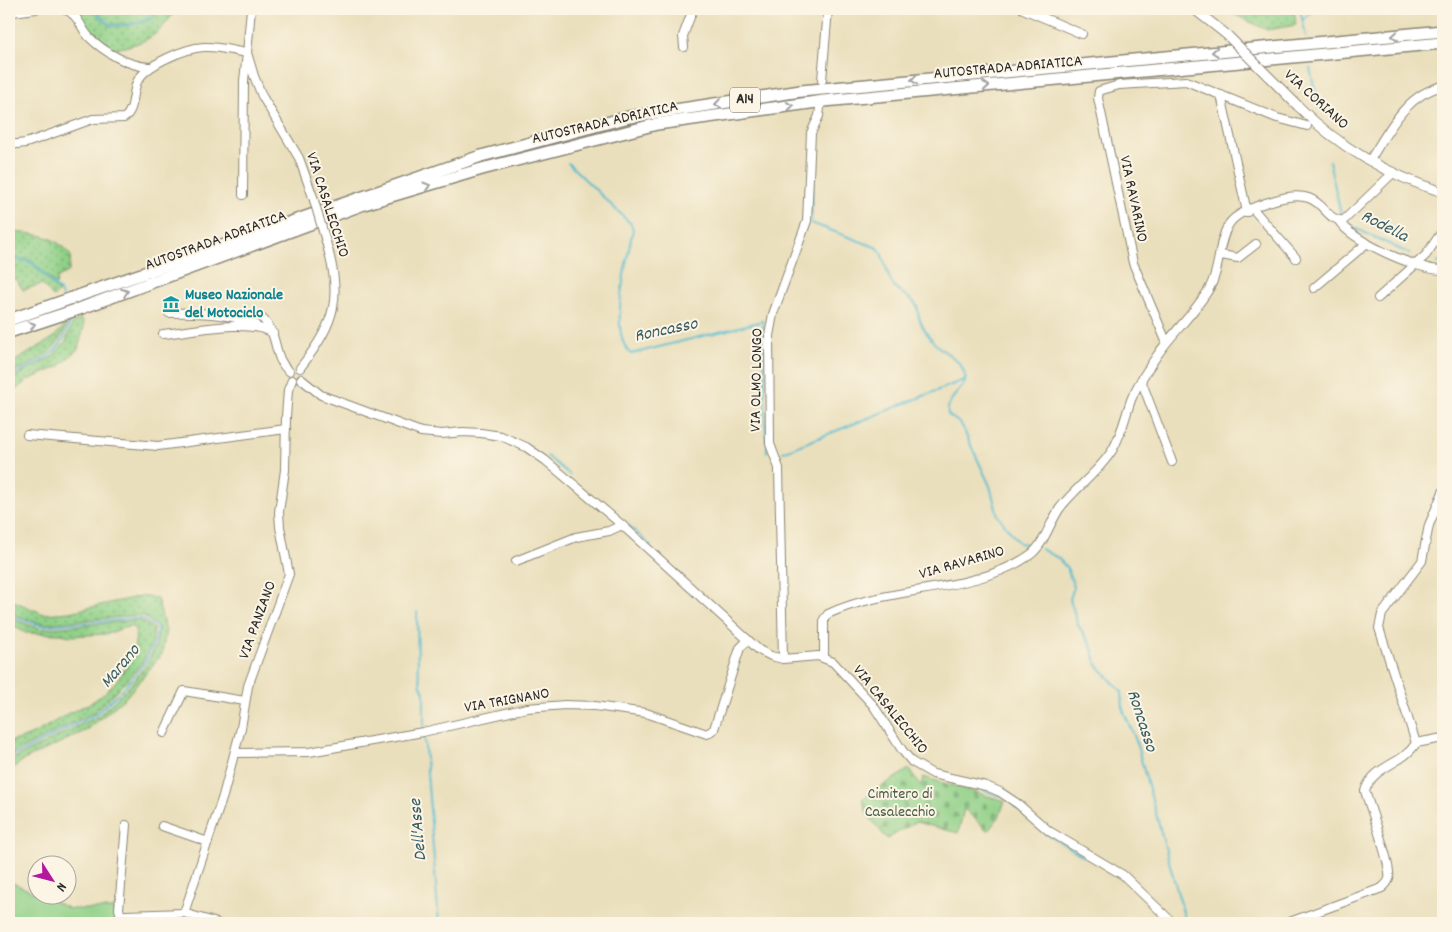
<svg xmlns="http://www.w3.org/2000/svg" width="1452" height="932" viewBox="0 0 1452 932" font-family="Dekko,sans-serif">
  <defs>
    <pattern id="grass-dots" width="8" height="8" patternUnits="userSpaceOnUse" patternTransform="scale(1.25)"><rect width="8" height="8" fill="#8fd087"/><path d="M2 2h.1M6 6h.1" fill="none" stroke="#75a96f" stroke-width="1.8" stroke-linecap="round"/></pattern>
    <pattern id="cemetery-stones" width="16" height="16" patternUnits="userSpaceOnUse" patternTransform="scale(1.25)"><rect width="16" height="16" fill="#8fd087"/><path d="M2 7V4a2 2 0 0 1 4 0v3zM10 15v-3a2 2 0 0 1 4 0v3z" fill="#75a96f"/></pattern>
  </defs>
  <rect width="100%" height="100%" fill="#fcf5e5"/>
  <filter id="ink" filterUnits="userSpaceOnUse"><feTurbulence type="fractalNoise" baseFrequency=".02" numOctaves="2"/><feDisplacementMap in="SourceGraphic" scale="10" xChannelSelector="R" yChannelSelector="G"/><feConvolveMatrix kernelMatrix="1 2 1 2 8 2 1 2 1" color-interpolation-filters="sRGB"/></filter>
  <filter id="wash" filterUnits="userSpaceOnUse"><feTurbulence type="fractalNoise" baseFrequency=".0096" numOctaves="4" result="noise"/><feDisplacementMap in="SourceGraphic" scale="20" xChannelSelector="R" yChannelSelector="G"/><feGaussianBlur stdDeviation="1.12" result="paint"/><feColorMatrix in="noise" values="0 0 0 0 0 0 0 0 0 0 0 0 0 0 0 0 0 1.4 0 .05"/><feComposite in="paint" operator="in"/></filter>
  <g filter="url(#wash)">
    <rect width="100%" height="100%" fill="#eadfbc"/>
    <g fill="url(#grass-dots)" stroke="#5d7e59">
      <path d="M72 9H91L109 26C127 26 151 26 160 9H175C162 36 142 44 115 49L89 31 82 18Z"/>
      <path d="M94 9C107 9 119 12 132 12L136 9H158C150 24 125 24 110 24Z"/>
      <path d="M1227 9H1294L1296 25 1267 30 1227 11Z"/>
      <path d="M9 232C35 234 54 233 71 256L69 271 58 277 56 285 32 261 9 256Z"/>
      <path d="M13 258 31 263 59 292 53 297 42 284 23 290 16 279H9V259Z"/>
      <path d="M82 319 84 327 78 349 60 366 26 381 9 396V379L52 357 66 341 73 322Z"/>
      <path d="M68 322C56 354 39 361 9 373V365L53 338Z"/>
      <path d="M141 596 157 598 166 631 162 654 126 697 87 730 22 761 9 772V761L98 716 128 688 147 664 156 645 159 627 142 615 43 624 19 617 9 610V599L44 614 69 612Z"/>
      <path d="M9 615 17 621 42 629 140 620 154 629 152 643 143 661 124 684 95 712 9 755V741C30 739 46 726 64 716 74 710 86 706 95 700 117 685 139 657 135 629L130 626 106 634 70 636 61 634 26 633 9 624Z"/>
    </g>
    <path fill="url(#cemetery-stones)" stroke="#5d7e59" d="M909 769 921 786 923 777 1005 801 999 817 988 831 964 809 958 833 916 822 887 839 867 814 862 799Z"/>
    <path fill="#8fd087" stroke="#5d7e59" d="M9 881 70 909H116V923H48L32 920 9 922Z"/>
    <g fill="none" stroke-linecap="round" stroke-linejoin="round">
      <g stroke="#53bcd0" stroke-width="2">
        <path d="M92 9 110 25C126 25 150 25 159 9"/>
        <path d="M1300 9 1306 36"/>
        <path d="M1303 19 1314 9"/>
        <path d="M820 61 824 9"/>
        <path d="M1310 68 1319 109"/>
        <path d="M815 133 811 223 878 248C886 259 885 271 892 283 897 293 911 296 917 306 918 309 918 314 919 317 921 325 927 334 932 340 942 354 961 356 965 376 968 390 945 395 948 415L961 424 990 486 998 516 1019 543 1034 545"/>
        <path d="M1329 161 1341 214"/>
        <path d="M568 163 631 224 633 229C628 257 607 334 631 354L763 321 766 441"/>
        <path d="M1347 222 1351 226 1410 254"/>
        <path d="M9 258 31 262 60 291 62 297"/>
        <path d="M1437 263 1443 261"/>
        <path d="M9 376C31 365 56 359 66 333 68 327 71 324 69 318"/>
        <path d="M767 445V452"/>
        <path d="M783 452 966 379"/>
        <path d="M547 456 570 475"/>
        <path d="M627 524 651 546"/>
        <path d="M1041 549 1058 558 1067 568 1074 587 1070 599 1078 625 1091 645 1097 665 1122 692 1123 710 1135 738 1186 923"/>
        <path d="M417 612 418 668 421 686 424 692V729"/>
        <path d="M9 613 18 619 43 626 141 618 157 628 154 644 145 662 126 686 96 714 9 758"/>
        <path d="M424 735 439 923"/>
        <path d="M984 790 1000 796"/>
        <path d="M1014 806 1048 835 1085 857"/>
      </g>
    </g>
  </g>
  <g filter="url(#ink)">
    <g fill="none" stroke-linecap="round" stroke-linejoin="round">
      <g stroke="#8a8574" stroke-width="10">
        <g id="minor">
          <path d="M63 9C78 13 80 27 89 37 104 52 128 66 149 67"/>
          <path d="M251 9 247 53 254 76 262 96 299 158 313 197"/>
          <path d="M1023 9 1082 34"/>
          <path d="M12 12 36 9"/>
          <path d="M684 47 683 36 693 9"/>
          <path d="M822 80 828 9"/>
          <path d="M1221 95 1247 212"/>
          <path d="M9 145 26 143 93 119 124 118C135 110 132 94 137 82 145 65 185 48 204 47 218 46 233 51 247 53L244 81 243 195"/>
          <path d="M1370 160C1389 130 1406 94 1443 86"/>
          <path d="M1253 209 1296 258"/>
          <path d="M1339 221C1351 241 1420 271 1443 270"/>
          <path d="M1221 255 1238 258 1256 244"/>
          <path d="M1314 288 1367 243"/>
          <path d="M1378 298 1426 255 1443 230"/>
          <path d="M169 313C197 312 229 313 255 324"/>
          <path d="M258 315C281 331 271 357 289 371"/>
          <path d="M163 334C194 331 246 318 273 333"/>
          <path d="M1166 341 1133 263 1098 98 1099 91 1119 85 1186 81 1277 118 1307 126"/>
          <path d="M300 368C338 319 342 297 325 238"/>
          <path d="M301 379 321 395 421 432 442 434 463 432 481 433 501 436 526 447 545 460 622 525 759 650 771 656 783 659 818 656 833 662 873 705 902 750 912 762 933 774 986 786 1000 792 1018 804 1049 831 1123 875 1173 923"/>
          <path d="M1141 380 1172 462"/>
          <path d="M27 435 158 446 286 429"/>
          <path d="M516 561 576 537 609 531 622 525"/>
          <path d="M824 657V619L828 614C889 585 975 594 1030 555 1044 545 1050 522 1060 508 1076 487 1100 471 1113 449 1122 433 1125 417 1131 400 1137 384 1147 371 1156 357 1172 333 1194 314 1209 289 1221 269 1217 243 1229 224 1237 212 1261 204 1275 200 1326 184 1321 223 1344 220L1394 172"/>
          <path d="M783 659 779 468 770 444 769 336 773 314 807 221 811 133 819 116 820 108"/>
          <path d="M164 733 184 691 245 701"/>
          <path d="M1416 743 1443 738"/>
          <path d="M235 753 309 752 423 732 527 708 565 705 595 706 646 713 707 734 714 729 740 648 748 640"/>
          <path d="M162 826 208 842"/>
          <path d="M184 913 223 796 241 728 248 686 289 574 280 527 279 512 285 470 286 417 288 390 292 380"/>
          <path d="M122 919 119 909 126 825"/>
          <path d="M119 923 126 915 184 913 217 923"/>
          <path d="M1287 923 1382 888C1385 885 1388 883 1389 879 1392 865 1370 808 1365 791 1373 765 1403 765 1416 743L1379 628 1382 614 1422 561 1429 525 1443 492"/>
        </g>
      </g>
      <g stroke="#8a8574" stroke-width="11">
        <g id="major">
          <path d="M1194 9 1227 35"/>
          <path d="M1298 106C1337 146 1389 176 1443 192"/>
        </g>
      </g>
      <g stroke="#8a8574" stroke-width="14">
        <g id="highway">
          <path d="M9 320 481 156 629 117 801 91 1443 31"/>
          <path d="M9 332 79 309 364 204 482 169 657 124 824 101 1443 43"/>
        </g>
      </g>
      <use href="#minor" stroke="#fff" stroke-width="8"/>
      <use href="#major" stroke="#fff" stroke-width="9"/>
      <use href="#highway" stroke="#fff" stroke-width="11"/>
      <g stroke="#8a8574" stroke-width="10" stroke-linecap="butt">
        <path id="minor-bridge" d="M313 197 325 238"/>
      </g>
      <g stroke="#8a8574" stroke-width="11" stroke-linecap="butt">
        <path id="major-bridge" d="M1227 35 1298 106"/>
      </g>
      <use href="#minor-bridge" stroke="#fff" stroke-width="8"/>
      <use href="#major-bridge" stroke="#fff" stroke-width="9"/>
    </g>
    <defs><path id="oneway-chevron" d="M-2-3.5L2.5 0L-2 3.5" fill="none" stroke-width="1.6" stroke-linecap="round" stroke-linejoin="round" transform="scale(1.25)"/></defs>
    <g stroke="#a0a0a0">
      <use href="#oneway-chevron" transform="translate(1395 36) rotate(175)"/>
      <use href="#oneway-chevron" transform="translate(1215 52) rotate(175)"/>
      <use href="#oneway-chevron" transform="translate(914 80) rotate(175)"/>
      <use href="#oneway-chevron" transform="translate(986 86) rotate(-5)"/>
      <use href="#oneway-chevron" transform="translate(718 104) rotate(171)"/>
      <use href="#oneway-chevron" transform="translate(790 106) rotate(-8)"/>
      <use href="#oneway-chevron" transform="translate(427 186) rotate(-17)"/>
      <use href="#oneway-chevron" transform="translate(125 292) rotate(-20)"/>
      <use href="#oneway-chevron" transform="translate(32 325) rotate(-18)"/>
    </g>
  </g>
  <defs>
    <g id="museum-bare" transform="scale(1.35)"><path d="M0-6L6-3V-2H-6V-3ZM-5-1h2V3h-2ZM-1-1h2V3h-2ZM3-1h2V3H3ZM-6 4H6V6H-6Z" fill="#0f9aa8" stroke="#fcf5e5" stroke-width="2.5" paint-order="stroke"/></g>
  </defs>
  <g fill-rule="evenodd">
    <use href="#museum-bare" x="171" y="304"/>
  </g>
  <g text-anchor="middle" dominant-baseline="central" stroke-width="4" stroke-linejoin="round" paint-order="stroke">
    <rect fill="#fcf5e5" stroke="#6a6863" stroke-width="1" x="730" y="87.5" width="30" height="25" rx="4"/>
    <g font-size="15" font-weight="bold" fill="#2b2b2b">
      <text x="745" y="100">A14</text>
    </g>
    <g font-size="16" fill="#2b2b2b" stroke="#fcf5e5">
      <text transform="translate(1008 68) rotate(-5)">AUTOSTRADA ADRIATICA</text>
      <text transform="translate(1316 100) rotate(42)">VIA CORIANO</text>
      <text transform="translate(605 123) rotate(-13)">AUTOSTRADA ADRIATICA</text>
      <text transform="translate(1133 199) rotate(78)">VIA RAVARINO</text>
      <text transform="translate(327 205) rotate(72)">VIA CASALECCHIO</text>
      <text transform="translate(216 241) rotate(-20)">AUTOSTRADA ADRIATICA</text>
      <text transform="translate(757 380) rotate(-89)">VIA OLMO LONGO</text>
      <text transform="translate(962 563) rotate(-16)">VIA RAVARINO</text>
      <text transform="translate(258 620) rotate(-70)">VIA PANZANO</text>
      <text transform="translate(507 701) rotate(-10)">VIA TRIGNANO</text>
      <text transform="translate(890 710) rotate(51)">VIA CASALECCHIO</text>
    </g>
    <g font-size="16" font-weight="bold" fill="#0d838f" stroke="#fcf5e5" text-anchor="start">
      <text x="185" y="295">Museo Nazionale<tspan x="185" dy="18">del Motociclo</tspan></text>
    </g>
    <g font-size="16" fill="#495d47" stroke="#fcf5e5">
      <text x="900" y="794">Cimitero di<tspan x="900" dy="18">Casalecchio</tspan></text>
    </g>
    <g font-size="18" font-style="italic" fill="#395e65" stroke="#fcf5e5">
      <text transform="translate(1384 227) rotate(27)">Rodella</text>
      <text transform="translate(666 331) rotate(-12)">Roncasso</text>
      <text transform="translate(121 667) rotate(-50)">Marano</text>
      <text transform="translate(1141 721) rotate(72)">Roncasso</text>
      <text transform="translate(419 830) rotate(-95)">Dell'Asse</text>
    </g>
  </g>
  <rect width="1452" height="932" fill="none" stroke="#fcf5e5" stroke-width="30"/>
  <g transform="translate(52 880) rotate(126)"><circle r="24" fill="#fcf5e5" stroke="#a8a49b"/>
  <path d="M0-4L9 19L0 12L-9 19Z" fill="#b5179e"/>
  <text y="-8" font-size="14" font-weight="bold" text-anchor="middle" fill="#2b2b2b">N</text>
  </g>
</svg>
